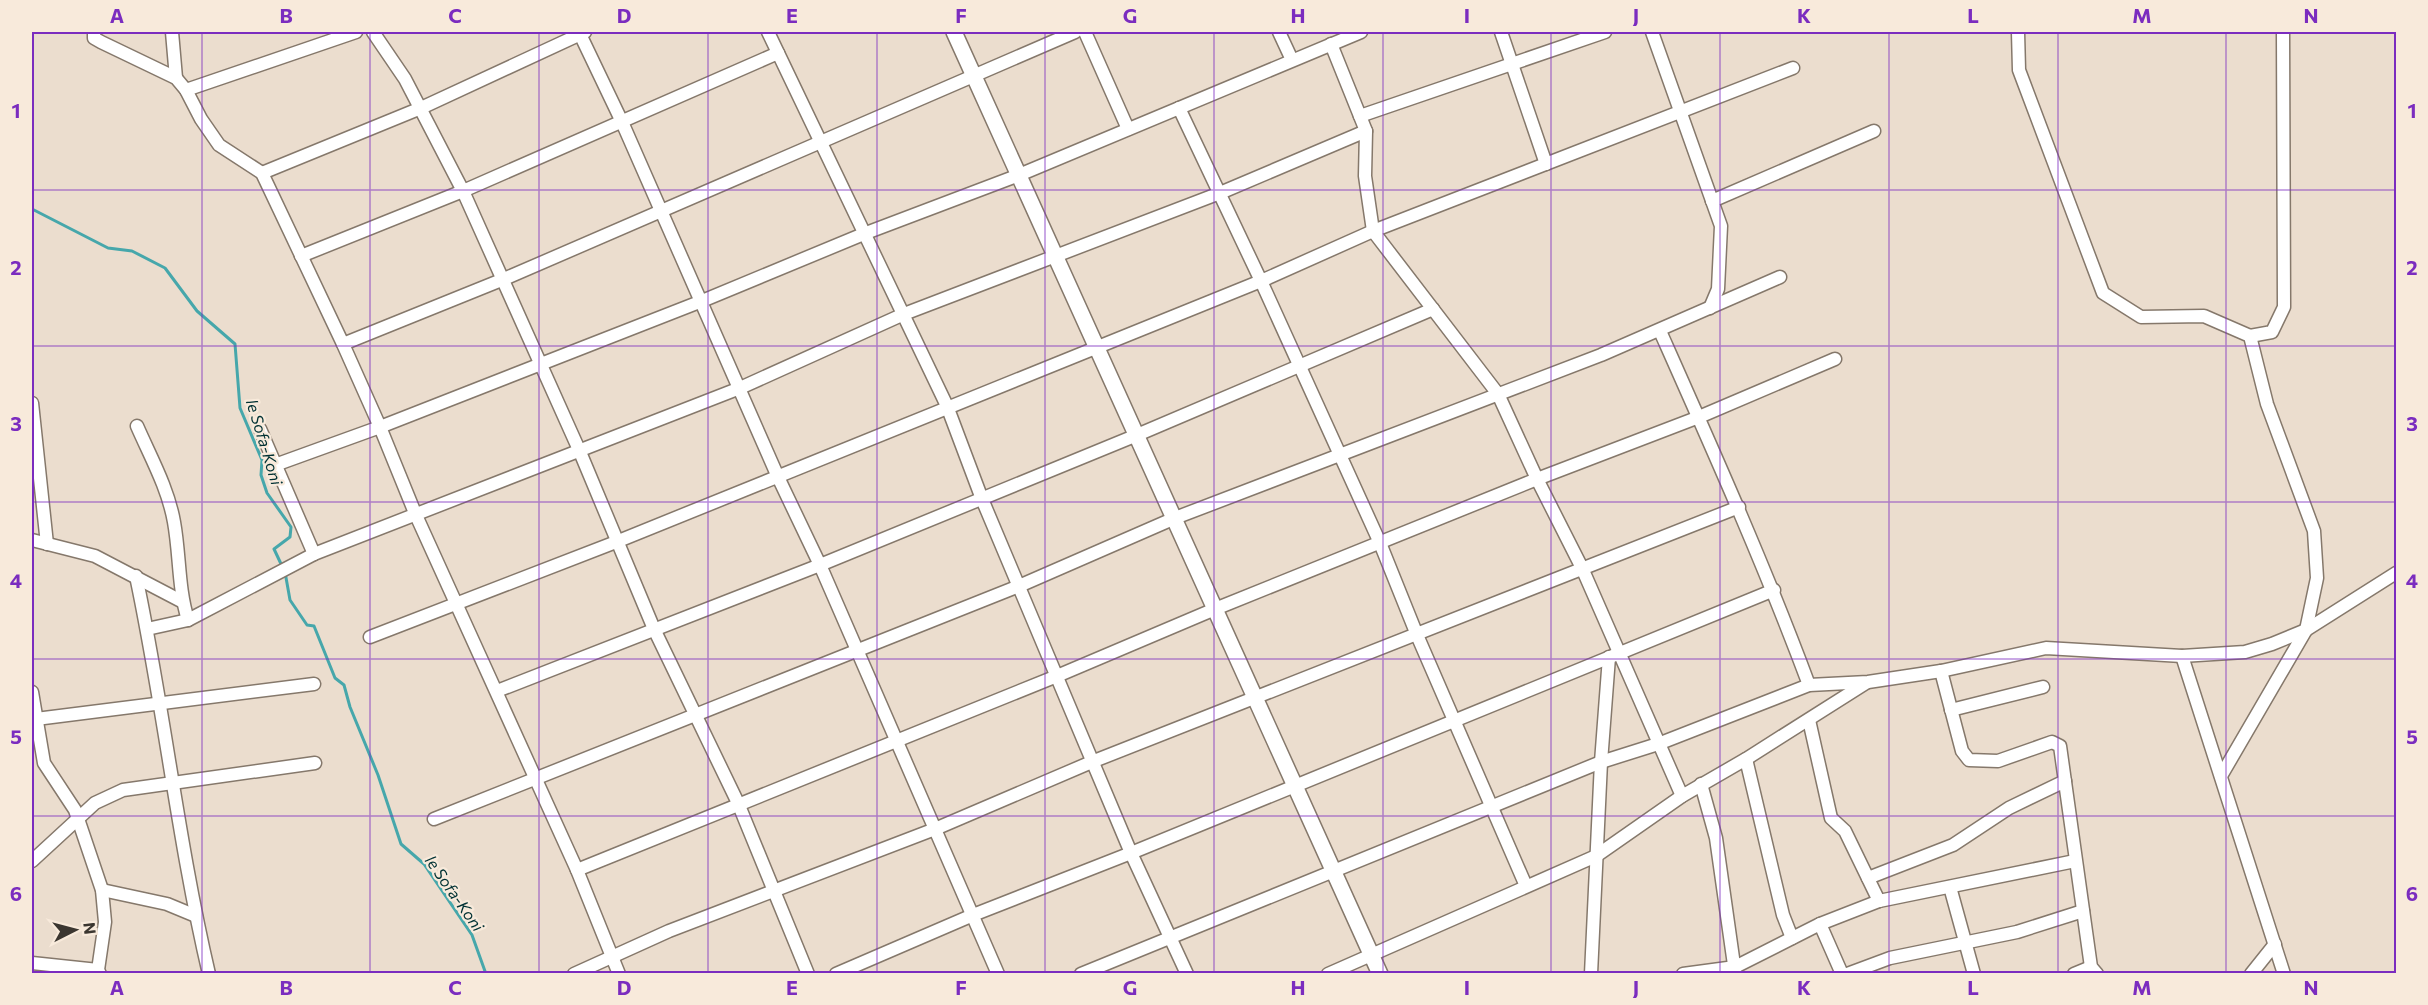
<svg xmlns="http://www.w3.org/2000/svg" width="2428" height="1005" viewBox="0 0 2428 1005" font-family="Commissioner,sans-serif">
  <rect width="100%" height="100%" fill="#ebddce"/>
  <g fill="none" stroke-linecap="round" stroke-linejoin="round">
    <g stroke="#46a7ab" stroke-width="3">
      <path d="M32 209 108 248 132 251 165 268 197 311 235 344 240 408 262 460 261 475 267 493 291 527 290 537 274 549 282 566"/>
      <path d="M285 572 290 600 307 625 314 626 335 678 344 685 350 707 378 775 401 844 424 864 472 935 486 974"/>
    </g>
    <g stroke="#85786b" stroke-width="15">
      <g id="minor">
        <path d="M94 32V38L101 42 176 78 186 90 201 119 219 145 262 173 343 344 380 427 415 513 577 870 619 974"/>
        <path d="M172 32 176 78"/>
        <path d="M373 32 405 79 463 191 580 452 654 629 738 803 808 974"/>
        <path d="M579 32 622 122 778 477 820 565 998 974"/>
        <path d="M768 32 947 406 982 499 1131 853 1187 974"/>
        <path d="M1085 32 1128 129"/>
        <path d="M1279 32 1292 60"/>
        <path d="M1501 32 1546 164"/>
        <path d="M1652 32 1721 226 1718 289 1710 308"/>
        <path d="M2018 32 2019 70 2103 293 2141 317 2204 316 2250 336 2267 404 2314 531 2317 578 2306 630 2221 776"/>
        <path d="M1331 44 1366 131 1365 176 1373 231 1498 394 1537 479 1582 568 1682 796"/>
        <path d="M186 90 356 32"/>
        <path d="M1179 108 1261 281 1380 543 1417 635 1526 886"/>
        <path d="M1360 116 1605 32"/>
        <path d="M262 173 421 108 585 32"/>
        <path d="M1712 201 1874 131"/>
        <path d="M301 256 463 191 778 53"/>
        <path d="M1660 331C1712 448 1764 564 1809 685"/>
        <path d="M2250 336 2272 332 2284 307 2283 32"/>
        <path d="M343 344 504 279 1075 32"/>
        <path d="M32 403 47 544"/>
        <path d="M137 426C151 458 168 488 174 522 180 555 178 588 188 620"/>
        <path d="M260 429 314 554"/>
        <path d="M275 465 380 427 702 301 866 233 1019 175 1361 32"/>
        <path d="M32 540 95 556 183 602"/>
        <path d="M136 576C164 708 178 842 209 974"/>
        <path d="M147 629 188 620 314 554 740 388 904 314 1220 193 1366 131"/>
        <path d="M370 637 616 542 1261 281 1373 231 1793 68"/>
        <path d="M2182 656 2284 974"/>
        <path d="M1941 671 1962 751 1969 760 1998 761 2052 742 2060 746 2091 967 2097 974"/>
        <path d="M497 691 820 565 1137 435 1433 309"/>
        <path d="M32 692 44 763 75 810 102 890 105 922 98 970 100 974"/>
        <path d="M1951 710 2043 687"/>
        <path d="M36 719 314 684"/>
        <path d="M1809 720 1831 818 1845 831 1879 901"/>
        <path d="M1746 759 1783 915 1792 938"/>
        <path d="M1701 784 1716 838 1735 972"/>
        <path d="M434 819 1019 586 1175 518 1601 355 1780 277"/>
        <path d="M32 861 95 803 123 790 315 763"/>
        <path d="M577 870 1057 676 1215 609 1537 479 1699 417 1835 359"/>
        <path d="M1868 878 1953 845 2009 808 2065 781"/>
        <path d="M1950 887 1974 974"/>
        <path d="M102 890 167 904 196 916"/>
        <path d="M1820 924 1842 974"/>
        <path d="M32 963 98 970"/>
        <path d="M574 974 669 931 935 829 1094 761 1739 507"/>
        <path d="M836 974 973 915 1131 853 1774 590"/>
        <path d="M1081 974 1601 762 1658 744 1809 685 1868 682 1941 671 2046 648 2182 656 2245 652 2272 644 2306 630 2396 573"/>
        <path d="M1328 974 1596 856 1682 796 1746 759 1866 683"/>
        <path d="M1591 974 1601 762 1609 657"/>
        <path d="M1683 974 1735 967 1820 924 1879 901 2075 861"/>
        <path d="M1847 974 1890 958 2017 932 2083 911"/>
        <path d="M2074 974 2091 967"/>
        <path d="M2251 974 2275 944"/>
      </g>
    </g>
    <g stroke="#85786b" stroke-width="18">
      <path id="tertiary" d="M954 32 1380 974"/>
    </g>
    <use href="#minor" stroke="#fff" stroke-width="12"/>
    <use href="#tertiary" stroke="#fff" stroke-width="15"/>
  </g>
  <path fill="none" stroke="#7b2cbf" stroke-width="1.5" stroke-opacity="0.55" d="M202 32V974M370 32V974M539 32V974M708 32V974M877 32V974M1045 32V974M1214 32V974M1383 32V974M1551 32V974M1720 32V974M1889 32V974M2058 32V974M2226 32V974M32 190H2396M32 346H2396M32 502H2396M32 659H2396M32 816H2396"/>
  <g text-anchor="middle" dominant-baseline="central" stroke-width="4.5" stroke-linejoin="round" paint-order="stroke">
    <g font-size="16" font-style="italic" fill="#013133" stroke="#f8eadb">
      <text transform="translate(265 442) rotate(73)">le Sofa-Koni</text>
      <text transform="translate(455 893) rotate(55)">le Sofa-Koni</text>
    </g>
  </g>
  <rect width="2428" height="1005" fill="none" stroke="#f8eadb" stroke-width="66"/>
  <g transform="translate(75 930) rotate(84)" stroke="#f8eadb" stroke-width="4.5" paint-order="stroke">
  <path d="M0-4.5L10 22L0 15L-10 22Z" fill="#3b3630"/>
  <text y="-9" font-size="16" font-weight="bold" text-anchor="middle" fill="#3b3630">N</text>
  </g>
  <rect x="33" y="33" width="2362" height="939" fill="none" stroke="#7b2cbf" stroke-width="2"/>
  <g font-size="20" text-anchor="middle" font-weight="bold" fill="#7b2cbf">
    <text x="117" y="23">A</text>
    <text x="286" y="23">B</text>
    <text x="455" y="23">C</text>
    <text x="624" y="23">D</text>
    <text x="792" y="23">E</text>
    <text x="961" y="23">F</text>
    <text x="1130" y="23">G</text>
    <text x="1298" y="23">H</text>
    <text x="1467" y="23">I</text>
    <text x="1636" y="23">J</text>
    <text x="1804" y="23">K</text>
    <text x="1973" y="23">L</text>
    <text x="2142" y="23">M</text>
    <text x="2311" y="23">N</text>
    <text x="16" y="118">1</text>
    <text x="2412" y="118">1</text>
    <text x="16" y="275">2</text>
    <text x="2412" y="275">2</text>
    <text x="16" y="431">3</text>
    <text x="2412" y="431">3</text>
    <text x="16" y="588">4</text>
    <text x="2412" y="588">4</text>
    <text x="16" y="744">5</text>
    <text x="2412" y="744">5</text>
    <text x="16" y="901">6</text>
    <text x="2412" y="901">6</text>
    <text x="117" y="995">A</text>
    <text x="286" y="995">B</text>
    <text x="455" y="995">C</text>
    <text x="624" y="995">D</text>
    <text x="792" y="995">E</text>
    <text x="961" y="995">F</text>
    <text x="1130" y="995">G</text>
    <text x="1298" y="995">H</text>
    <text x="1467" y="995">I</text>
    <text x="1636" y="995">J</text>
    <text x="1804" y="995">K</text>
    <text x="1973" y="995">L</text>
    <text x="2142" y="995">M</text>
    <text x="2311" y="995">N</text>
  </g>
</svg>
